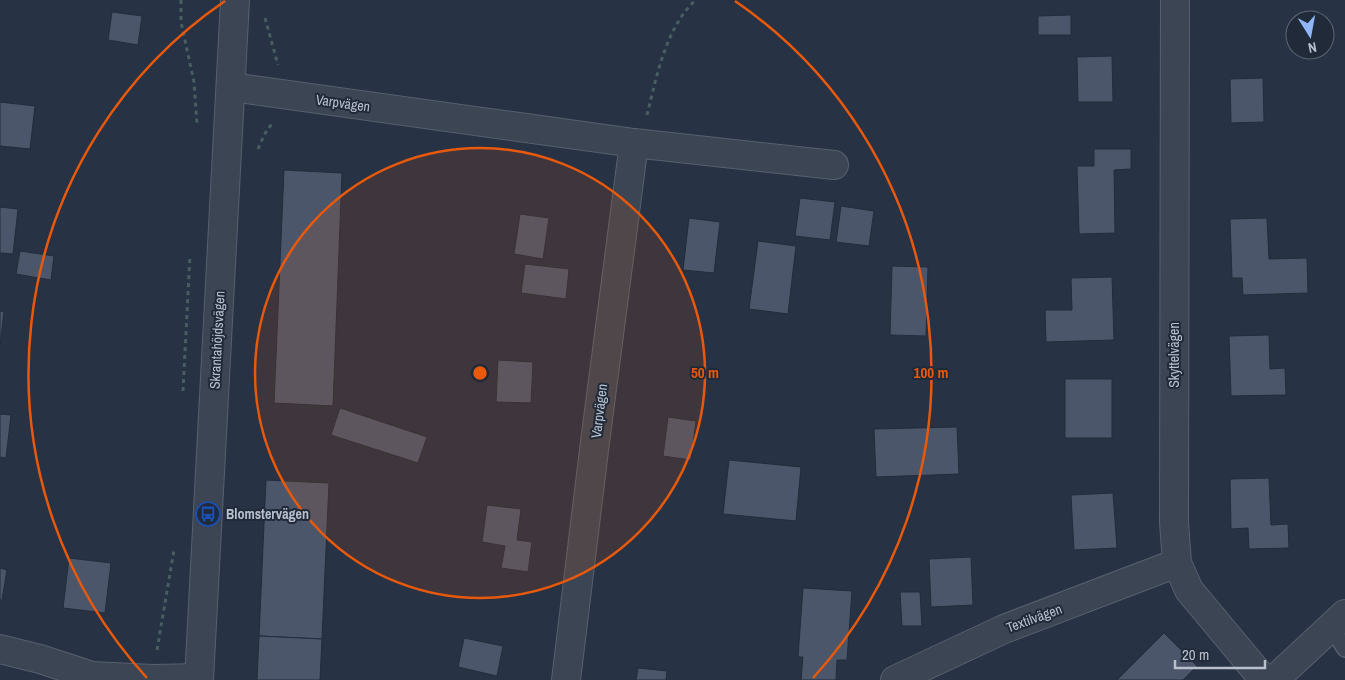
<svg xmlns="http://www.w3.org/2000/svg" width="1345" height="680" viewBox="0 0 1345 680" font-family="'Archivo Narrow',sans-serif">
  <rect width="100%" height="100%" fill="#273244"/>
  <g fill="#4b566a" stroke="#222c3b">
    <path d="M112 12 142 16 138 45 108 40Z"/>
    <path d="M1071 15V35H1038V16Z"/>
    <path d="M1112 56 1113 102H1078L1077 57Z"/>
    <path d="M1263 78 1264 122 1231 123 1230 79Z"/>
    <path d="M0 102 35 106 30 149 0 146Z"/>
    <path d="M1094 149H1131V169L1114 170 1115 233 1079 234 1077 166H1094Z"/>
    <path d="M284 170 342 173 333 406 274 403Z"/>
    <path d="M800 198 835 202 830 240 795 236Z"/>
    <path d="M841 206 874 211 869 246 836 242Z"/>
    <path d="M0 207 18 209 13 254 0 253Z"/>
    <path d="M520 214 549 218 543 259 514 254Z"/>
    <path d="M689 218 720 222 714 273 683 270Z"/>
    <path d="M1267 218 1269 259 1307 258 1308 293 1243 295 1242 278H1232L1230 219Z"/>
    <path d="M758 241 796 246 788 314 749 309Z"/>
    <path d="M20 251 54 256 51 280 16 274Z"/>
    <path d="M525 264 569 269 566 299 521 293Z"/>
    <path d="M892 266 928 267 926 336 890 335Z"/>
    <path d="M1112 277 1114 340 1046 342 1045 310H1072L1071 278Z"/>
    <path d="M0 311 4 312 0 346Z"/>
    <path d="M1269 335 1270 369 1285 368 1286 395 1231 396 1229 336Z"/>
    <path d="M498 360 533 362 531 403 496 402Z"/>
    <rect x="1065" y="379" width="47" height="59"/>
    <path d="M340 408 427 437 418 463 331 435Z"/>
    <path d="M0 414 11 415 6 458 0 457Z"/>
    <path d="M668 417 696 421 691 460 663 456Z"/>
    <path d="M957 427 959 474 876 477 874 429Z"/>
    <path d="M729 460 801 467 796 521 723 514Z"/>
    <path d="M1269 478 1271 525 1288 524 1289 548 1249 549 1248 528 1231 529 1230 479Z"/>
    <path d="M266 480 329 483 322 639 259 636Z"/>
    <path d="M1113 493 1117 548 1074 550 1071 495Z"/>
    <path d="M487 505 521 509 517 540 532 542 528 572 501 568 505 546 482 542Z"/>
    <path d="M971 557 973 605 931 607 929 559Z"/>
    <path d="M69 558 111 563 105 613 63 608Z"/>
    <path d="M0 568 7 570 2 600H0Z"/>
    <path d="M803 588 852 591 847 660H837L836 680H801L803 657H798Z"/>
    <path d="M900 592H920L922 626H902Z"/>
    <path d="M1164 633 1197 666 1183 680H1117Z"/>
    <path d="M259 636 322 639 320 680H257Z"/>
    <path d="M464 638 503 646 497 676 458 667Z"/>
    <path d="M638 668 667 671 666 680H636Z"/>
  </g>
  <g fill="none" stroke-linecap="round" stroke-linejoin="round">
    <g stroke="#57606e" stroke-width="18">
      <path id="service" d="M1331 627 1345 649"/>
    </g>
    <g stroke="#57606e" stroke-width="30">
      <g id="minor">
        <path d="M1175 0 1174 522 1177 563 1189 590 1264 680"/>
        <path d="M231 87 634 143 834 165"/>
        <path d="M0 649 40 659 92 676 153 679 199 678"/>
        <path d="M566 680 595 442 634 143"/>
        <path d="M895 680 1004 629 1177 563"/>
      </g>
    </g>
    <g stroke="#57606e" stroke-width="30">
      <g id="tertiary">
        <path d="M199 680 235 0"/>
        <path d="M1274 680 1345 614"/>
      </g>
    </g>
    <g stroke="#485e61" stroke-width="3" stroke-dasharray="4 4" stroke-linecap="butt">
      <path d="M181 0V22L194 82 197 124"/>
      <path d="M265 18 278 65"/>
      <path d="M647 115C655 83 662 47 680 19 684 12 690 6 695 0"/>
      <path d="M258 149 264 135 273 122"/>
      <path d="M183 391 190 255"/>
      <path d="M157 650 174 550"/>
    </g>
    <use href="#service" stroke="#3c4554" stroke-width="15"/>
    <use href="#minor" stroke="#3c4554" stroke-width="28"/>
    <use href="#tertiary" stroke="#3c4554" stroke-width="28"/>
  </g>
  <circle cx="480" cy="373" r="225" fill="#e8590c" fill-opacity=".12"/>
  <g fill="none" stroke="#e8590c" stroke-width="2.5">
    <circle cx="480" cy="373" r="225"/>
    <path d="M147 678A451 451 0 0 1 225 1M735 1A451 451 0 0 1 813 678"/>
  </g>
  <defs>
    <g id="bus-ring" transform="scale(1.25)"><circle r="9.5" fill="#202a39" stroke="#1a4fb4" stroke-width="1.5"/><path d="M-5-6H5V4H4V6H2V4H-2V6H-4V4H-5ZM-3.5-4V0h7V-4ZM-3.5 1.2v1.5H-2V1.2ZM2 1.2v1.5H3.5V1.2Z" fill="#1a4fb4"/></g>
  </defs>
  <g fill-rule="evenodd">
    <use href="#bus-ring" x="208" y="514"/>
  </g>
  <g text-anchor="middle" dominant-baseline="central" stroke-width="4" stroke-linejoin="round" paint-order="stroke">
    <g font-size="14" fill="#b9c0cd" stroke="#202a39">
      <text transform="translate(343 103) rotate(8)">Varpvägen</text>
      <text transform="translate(217 340) rotate(-87)">Skrantahöjdsvägen</text>
      <text transform="translate(1174 355) rotate(-90)">Skyttelvägen</text>
      <text transform="translate(599 411) rotate(-83)">Varpvägen</text>
      <text transform="translate(1034 618) rotate(-20)">Textilvägen</text>
    </g>
    <g font-size="14" font-weight="bold" fill="#b9c0cd" stroke="#202a39" text-anchor="start">
      <text x="226" y="514">Blomstervägen</text>
    </g>
  </g>
  <circle cx="480" cy="373" r="8" fill="#e8590c" stroke="#202a39" stroke-width="2.5"/>
  <g font-size="15" text-anchor="middle" font-weight="bold" fill="#e8590c" stroke="#202a39" stroke-width="4" stroke-linejoin="round" paint-order="stroke">
    <text x="705" y="378">50 m</text>
    <text x="931" y="378">100 m</text>
  </g>
  <g transform="translate(1310 35) rotate(169)"><circle r="24" fill="#202a39" stroke="#5d6674"/>
  <path d="M0-4L9 19L0 12L-9 19Z" fill="#92b6fa"/>
  <text y="-8" font-size="14" font-weight="bold" text-anchor="middle" fill="#b9c0cd">N</text>
  </g>
  <path d="M1175 660v8h90v-8" fill="none" stroke="#b9c0cd" stroke-width="2.5"/>
  <text x="1182" y="660" font-size="15" fill="#b9c0cd" stroke="#202a39" stroke-width="4" paint-order="stroke">20 m</text>
</svg>
